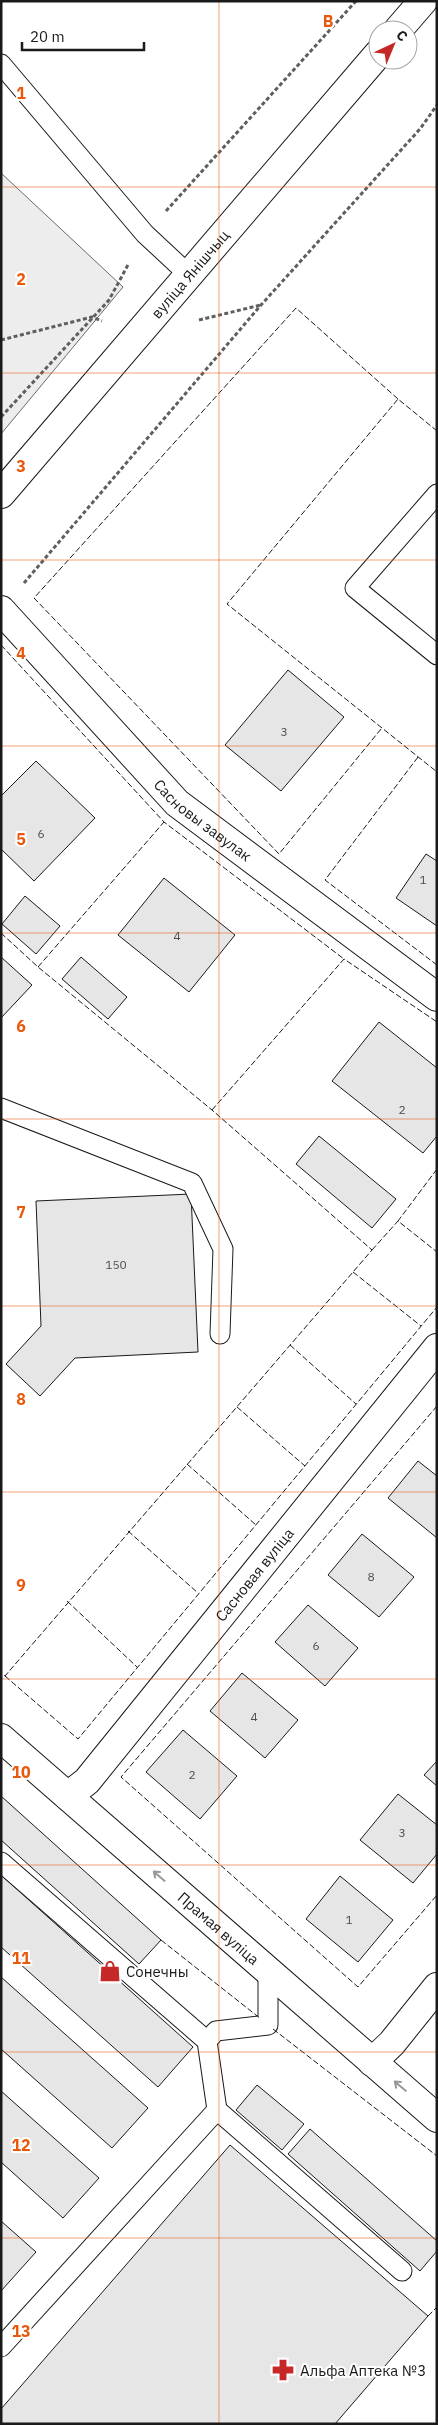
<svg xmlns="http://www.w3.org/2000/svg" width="438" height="2425" viewBox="0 0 438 2425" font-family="'IBM Plex Sans',sans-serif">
  <rect width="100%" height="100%" fill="#fff"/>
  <path fill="#ededed" stroke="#6a6a6a" d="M1 173 123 287 1 434Z"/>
  <g fill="#e6e6e6" stroke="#1a1a1a">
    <path d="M288 670 344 717 281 791 225 745Z"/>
    <path d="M36 761 95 818 34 881 1 849V796Z"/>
    <path d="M426 854 437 861V926L396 898Z"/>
    <path d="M164 878 235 935 189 992 118 935Z"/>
    <path d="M25 896 60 926 36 954 2 924Z"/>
    <path d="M1 957 32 985 1 1018Z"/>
    <path d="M81 957 127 997 108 1019 62 979Z"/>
    <path d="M379 1022 437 1068V1136L423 1153 332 1081Z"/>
    <path d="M319 1136 396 1199 372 1228 296 1164Z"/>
    <path d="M191 1194 198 1352 75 1358 40 1396 6 1364 41 1326 36 1201Z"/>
    <path d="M418 1461 437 1476V1538L388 1498Z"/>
    <path d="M362 1534 414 1577 379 1617 328 1575Z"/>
    <path d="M308 1605 358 1648 325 1686 275 1642Z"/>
    <path d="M242 1673 298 1720 265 1758 210 1711Z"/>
    <path d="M183 1730 237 1776 200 1819 146 1772Z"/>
    <path d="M437 1761V1786L424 1775Z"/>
    <path d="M398 1794 437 1825V1854L413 1883 360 1840Z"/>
    <path d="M1 1796 161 1940 139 1964 1 1840Z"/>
    <path d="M1 1875 193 2047 158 2087 1 1947Z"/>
    <path d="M340 1876 393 1920 358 1962 306 1919Z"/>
    <path d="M1 1977 148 2108 112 2148 1 2049Z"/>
    <path d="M257 2085 304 2124 282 2150 236 2110Z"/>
    <path d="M1 2091 99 2178 63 2218 1 2162Z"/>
    <path d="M310 2129 437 2241V2251L420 2271 288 2154Z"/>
    <path d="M230 2145 428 2316 335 2424H1V2409Z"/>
    <path d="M1 2221 36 2252 1 2291Z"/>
  </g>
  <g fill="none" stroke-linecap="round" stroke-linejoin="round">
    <g stroke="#1a1a1a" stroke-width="21">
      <g id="lane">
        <path d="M1 64 145 234 188 274"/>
        <path d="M437 494 355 588 437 655"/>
        <path d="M1 1108 192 1183 223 1249 220 1334"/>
        <path d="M1 1862 207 2041 217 2110"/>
        <path d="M207 2041 216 2031 268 2025V1971"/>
        <path d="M1 2347 217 2110 402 2271"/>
      </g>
    </g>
    <g stroke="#1a1a1a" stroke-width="30">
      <g id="street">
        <path id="s1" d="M1 610 177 803 437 997"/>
        <path id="s2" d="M1 1738 437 2118"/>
        <path id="s3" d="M68 1796 87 1781 437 1348"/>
        <path d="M372 2062 392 2043 437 1987"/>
      </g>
    </g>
    <g stroke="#1a1a1a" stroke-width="30">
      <g id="secondary">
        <path d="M398 30 423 1"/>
        <path id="s4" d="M1 494 378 54"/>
      </g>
    </g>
    <g stroke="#5f5f5f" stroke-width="3" stroke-dasharray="4 2.5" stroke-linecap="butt">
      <path d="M166 211 356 1"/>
      <path d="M199 320 261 305"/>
      <path d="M1 340 92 317 102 321"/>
      <path d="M1 417 109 300 129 263"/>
      <path d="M24 583 261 305 420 129 437 105"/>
    </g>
    <use href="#lane" stroke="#fff" stroke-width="19"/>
    <use href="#street" stroke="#fff" stroke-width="28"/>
    <use href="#secondary" stroke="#fff" stroke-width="28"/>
    <g stroke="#1a1a1a" stroke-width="1" stroke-dasharray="6 2.5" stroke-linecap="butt">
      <path d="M437 431 398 399 227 604 437 772"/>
      <path d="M1 645 164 822 344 959"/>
      <path d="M381 729 279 854 34 598 296 308 398 399"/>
      <path d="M418 757 325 880 437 965"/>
      <path d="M1 933 38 967 212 1110 372 1250 5 1676 1 1673"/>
      <path d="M38 967 164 822"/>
      <path d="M212 1110 344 959 437 1022"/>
      <path d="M437 1169 398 1221 437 1252"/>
      <path d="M372 1250 398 1221"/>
      <path d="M353 1272 421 1326"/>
      <path d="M290 1345 356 1404"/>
      <path d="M437 1406 121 1777 358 1987 437 1895"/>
      <path d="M237 1407 305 1466"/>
      <path d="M187 1464 256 1525"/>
      <path d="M128 1531 198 1593"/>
      <path d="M67 1601 137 1667"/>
      <path d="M5 1676 78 1739 437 1307"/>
      <path d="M161 1940 261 2019"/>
      <path d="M273 2029 437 2156"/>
      <path d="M428 2316 437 2307"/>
    </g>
  </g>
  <defs><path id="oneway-shaft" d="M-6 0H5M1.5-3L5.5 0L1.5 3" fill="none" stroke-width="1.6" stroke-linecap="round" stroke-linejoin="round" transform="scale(1.25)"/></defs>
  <g stroke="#989898">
    <use href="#oneway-shaft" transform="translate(159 1876) rotate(-139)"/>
    <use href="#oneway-shaft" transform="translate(400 2086) rotate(-140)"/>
  </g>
  <path fill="none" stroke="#e8590c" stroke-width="1" stroke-opacity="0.55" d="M219 1V2424M1 187H437M1 373H437M1 560H437M1 746H437M1 933H437M1 1119H437M1 1306H437M1 1492H437M1 1679H437M1 1865H437M1 2052H437M1 2238H437"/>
  <defs>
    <g id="shop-bare" transform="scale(1.725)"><path d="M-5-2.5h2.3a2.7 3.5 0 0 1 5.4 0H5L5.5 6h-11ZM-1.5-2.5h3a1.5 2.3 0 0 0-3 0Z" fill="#c62828" stroke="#fff" stroke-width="2.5" paint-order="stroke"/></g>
    <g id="pharmacy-bare" transform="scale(1.725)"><path d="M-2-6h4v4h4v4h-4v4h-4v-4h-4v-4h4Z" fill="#c62828" stroke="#fff" stroke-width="2.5" paint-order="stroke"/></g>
  </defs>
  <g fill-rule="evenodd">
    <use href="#shop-bare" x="110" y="1971"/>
    <use href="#pharmacy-bare" x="283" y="2370"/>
  </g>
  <g text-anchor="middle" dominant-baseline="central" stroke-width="4" stroke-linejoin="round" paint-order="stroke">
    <g font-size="12" fill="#4d4d4d">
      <text x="284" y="731">3</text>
      <text x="41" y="833">6</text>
      <text x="423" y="879">1</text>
      <text x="177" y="935">4</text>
      <text x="402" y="1109">2</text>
      <text x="116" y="1264">150</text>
      <text x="371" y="1576">8</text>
      <text x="316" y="1645">6</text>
      <text x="254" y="1716">4</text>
      <text x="192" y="1774">2</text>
      <text x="402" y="1832">3</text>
      <text x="349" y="1919">1</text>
    </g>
    <g font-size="15" fill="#1a1a1a" stroke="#fff">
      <text stroke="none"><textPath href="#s4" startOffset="290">вуліца Янішчыц</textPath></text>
      <text stroke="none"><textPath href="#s1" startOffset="292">Сасновы завулак</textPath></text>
      <text stroke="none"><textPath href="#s3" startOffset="290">Сасновая вуліца</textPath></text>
      <text stroke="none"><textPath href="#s2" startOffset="289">Прамая вуліца</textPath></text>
    </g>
    <g font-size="15" fill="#1a1a1a" stroke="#fff" text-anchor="start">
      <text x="126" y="1971">Сонечны</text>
      <text x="300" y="2370">Альфа Аптека №3</text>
    </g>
  </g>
  <g font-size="16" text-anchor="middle" font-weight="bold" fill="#e8590c" stroke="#fff" stroke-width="4" stroke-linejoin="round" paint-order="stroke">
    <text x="328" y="27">B</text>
    <text x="21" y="99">1</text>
    <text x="21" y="285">2</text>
    <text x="21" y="472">3</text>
    <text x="21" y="659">4</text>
    <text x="21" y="845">5</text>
    <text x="21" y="1032">6</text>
    <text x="21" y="1218">7</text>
    <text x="21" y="1405">8</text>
    <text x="21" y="1591">9</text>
    <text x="21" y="1778">10</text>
    <text x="21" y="1964">11</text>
    <text x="21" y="2151">12</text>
    <text x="21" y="2337">13</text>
  </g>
  <rect width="438" height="2425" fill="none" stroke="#1a1a1a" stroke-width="5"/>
  <g transform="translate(393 45) rotate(44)"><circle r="24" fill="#ffffff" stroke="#a3a3a3"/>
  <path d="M0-4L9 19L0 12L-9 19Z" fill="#c62828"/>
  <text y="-8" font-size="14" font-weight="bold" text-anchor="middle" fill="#1a1a1a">С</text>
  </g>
  <path d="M22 42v8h122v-8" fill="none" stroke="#1a1a1a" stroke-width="2.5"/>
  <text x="30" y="42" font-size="15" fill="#1a1a1a" stroke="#ffffff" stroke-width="4" paint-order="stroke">20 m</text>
</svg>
